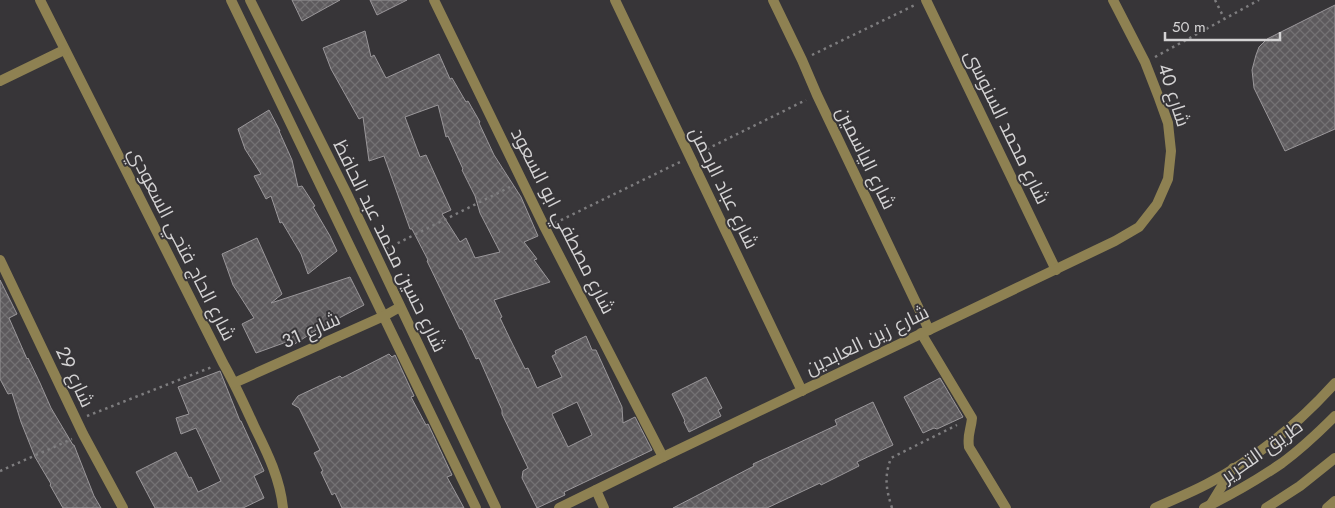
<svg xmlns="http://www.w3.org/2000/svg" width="1335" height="508" viewBox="0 0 1335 508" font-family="Jost,Cairo,sans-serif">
  <defs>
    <pattern id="building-cross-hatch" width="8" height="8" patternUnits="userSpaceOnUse" patternTransform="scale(1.25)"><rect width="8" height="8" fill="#5d5a5d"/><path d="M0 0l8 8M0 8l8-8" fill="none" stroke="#737173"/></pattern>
  </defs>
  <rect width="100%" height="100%" fill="#373538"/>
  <g fill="url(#building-cross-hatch)" stroke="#9a979a" fill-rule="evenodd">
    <path d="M292 0H340L302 21Z"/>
    <path d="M370 0H407L377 15Z"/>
    <path d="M1335 5V129L1285 151 1254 88 1252 70 1256 55 1259 47 1267 39Z"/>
    <path d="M365 31 371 57 374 55 386 78 439 54 450 79 452 78 466 102 468 101 480 122 479 123 494 155 521 197 538 236 524 242 537 259 534 260 550 282 494 300 502 317 500 318 511 341 525 369 528 368 537 388 562 377 552 356 556 354 555 351 586 336 592 350H596L622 407 623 423 635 417 652 450 564 492 565 495 537 508 522 478 523 471 528 468 502 414V410L479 358 476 359 462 329H460L427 261 428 260 412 229H410L384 156 369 161 363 117 359 119 331 69 323 48ZM438 105 446 137 448 136 463 169 462 170 475 196 480 213 500 252 475 258 466 238 460 242 442 214 451 210 426 155 420 157 405 117ZM577 402 592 435 568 447 552 414Z"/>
    <path d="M269 110 280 131H279L292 160 298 187 302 186 315 206 313 207 330 236 337 251 308 274 301 254 282 222 280 223 271 196 266 199 254 176 261 174 245 149 238 129Z"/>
    <path d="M257 238 282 294 271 303 350 277 364 305 318 329 293 345 292 340 256 353 242 324 254 318 233 285 222 254Z"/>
    <path d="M0 280 17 314 9 318 27 359 28 358 40 383 51 408 73 445H74L94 496 101 508H63L50 485 51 484 35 457 21 422 12 393 8 394 0 379Z"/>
    <path d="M389 354 392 357 395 355 414 396 411 397 426 425 428 424 452 475 447 477 464 508H342L335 493 332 495 321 472 323 471 314 453 320 450 299 408 292 404 298 396 340 376 342 378Z"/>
    <path d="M220 371 240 421H241L264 471 254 476 264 498 243 508H155L136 472 176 452 189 478 191 477 198 492 221 481 196 428 181 434 176 418 189 414 178 387Z"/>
    <path d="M706 377 722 408 718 410 721 416 689 432 684 422 685 421 672 394Z"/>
    <path d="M940 378 963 417 937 429 934 428 923 433 904 397Z"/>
    <path d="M873 402 893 445 857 462 859 466 821 485 820 483 767 508H673L754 466 753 464 837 425 835 420Z"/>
  </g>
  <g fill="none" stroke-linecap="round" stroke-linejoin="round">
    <g stroke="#7e7d7f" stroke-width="2.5" stroke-dasharray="2.5 4" stroke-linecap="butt">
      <path d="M1215 0 1224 18"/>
      <path d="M812 55 915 5"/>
      <path d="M1155 57 1259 0"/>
      <path d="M701 152 806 100"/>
      <path d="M555 223 680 162"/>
      <path d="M386 249 510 187"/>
      <path d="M87 416 212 367"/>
      <path d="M0 471 72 439"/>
      <path d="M892 508C886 489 884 477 891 458L957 425"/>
    </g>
    <g stroke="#8e8152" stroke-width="10">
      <path d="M40 0 223 363C235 384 245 406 255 428 268 454 280 479 283 508"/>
      <path d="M231 0 476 508"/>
      <path d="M250 0 347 194 496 508"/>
      <path d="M434 0 545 228 663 457"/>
      <path d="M615 0 802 391"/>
      <path d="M773 0 802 60 817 95 929 330"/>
      <path d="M926 0 1056 270"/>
      <path d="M0 81 64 50"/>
      <path d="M0 260 83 434 123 508"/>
      <path d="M921 333 972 418C971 430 967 434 969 447L1006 508"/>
      <path d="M234 383 384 316 400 307"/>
      <path d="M596 490 604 508"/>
      <path d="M559 508 663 457 1115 241 1139 227 1157 204 1168 179 1171 151 1168 123 1159 98 1145 62 1113 0"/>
      <path d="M1155 508C1172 500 1190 493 1207 484 1255 459 1299 423 1335 383"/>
      <path d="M1327 508 1335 501"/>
    </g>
    <g stroke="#8e8152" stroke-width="10">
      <path d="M1211 504 1233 468"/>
      <path d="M1204 508C1231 495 1257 480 1282 463 1301 449 1318 433 1335 416"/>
      <path d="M1266 508 1300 486 1335 458"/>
    </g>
  </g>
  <g text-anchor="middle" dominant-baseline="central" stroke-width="4" stroke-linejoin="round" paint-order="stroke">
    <g font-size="19" fill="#d4d3d4" stroke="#373538">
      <text transform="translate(1174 95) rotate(72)">شارع 40</text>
      <text transform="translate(1007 127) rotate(64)">شارع محمد السنوسى</text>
      <text transform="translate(866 158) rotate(64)">شارع الياسمين</text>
      <text transform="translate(724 188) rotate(64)">شارع عباد الرحمن</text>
      <text transform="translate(563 221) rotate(63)">شارع مصطفي ابو السعود</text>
      <text transform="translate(182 244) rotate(63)">شارع الحاج فتحي السعودي</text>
      <text transform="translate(390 246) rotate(64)">شارع حسين محمد عبد الحافظ</text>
      <text transform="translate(311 330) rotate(-24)">شارع 31</text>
      <text transform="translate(867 340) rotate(-26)">شارع زين العابدين</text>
      <text transform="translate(75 377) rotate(65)">شارع 29</text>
      <text transform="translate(1262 451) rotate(-35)">طريق التحرير</text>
    </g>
  </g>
  <path d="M1165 32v8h115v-8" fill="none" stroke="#d4d3d4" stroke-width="2.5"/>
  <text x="1172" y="32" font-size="15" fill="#d4d3d4" stroke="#373538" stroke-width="4" paint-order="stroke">50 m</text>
</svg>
